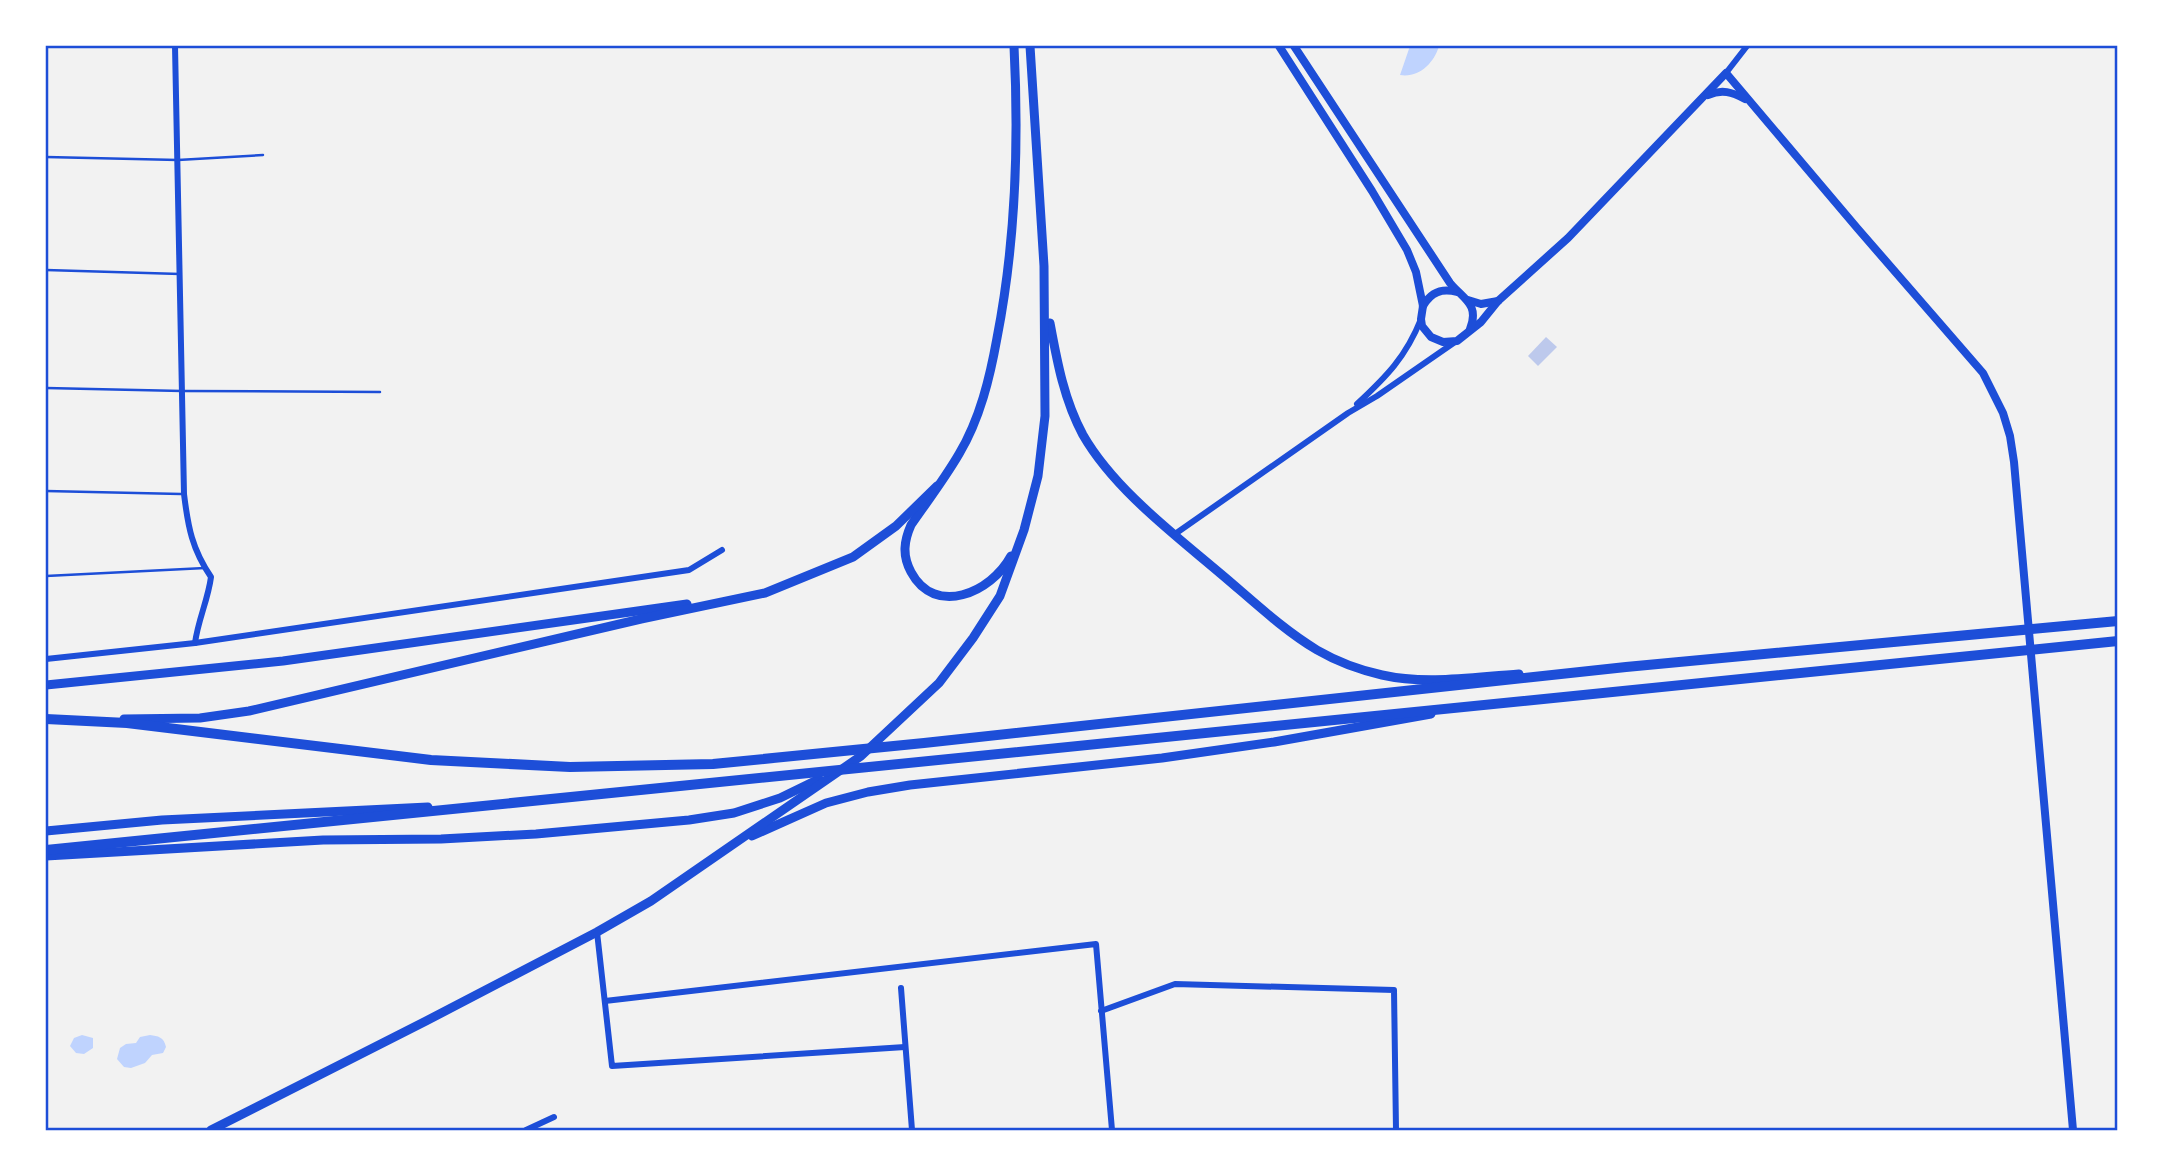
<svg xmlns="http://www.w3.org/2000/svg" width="2163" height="1176" viewBox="0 0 2163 1176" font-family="Roboto,sans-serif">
  <rect width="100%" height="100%" fill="#f2f2f2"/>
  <g fill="#bfd3fe">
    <path d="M1410 46H1439C1434 63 1419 78 1400 75Z"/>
    <path d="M82 1035 93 1038V1048L84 1054 76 1053 70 1046 74 1038Z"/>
    <path d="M150 1035C158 1036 164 1037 166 1047L163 1053 152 1055 145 1063 131 1068 124 1067 117 1059 120 1048 126 1044 136 1043 140 1037Z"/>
  </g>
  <path fill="#bdc9ec" d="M1546 337 1557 347 1538 366 1528 356Z"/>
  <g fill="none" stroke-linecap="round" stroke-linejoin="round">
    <g stroke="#1d4ed8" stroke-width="2.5">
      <path d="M46 157 178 160 263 155"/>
      <path d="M46 270 180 274"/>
      <path d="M46 388 182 391 380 392"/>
      <path d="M46 491 181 494"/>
      <path d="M46 576 205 568"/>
    </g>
    <g stroke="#1d4ed8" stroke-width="6">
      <path d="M175 46 184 494C188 527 192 549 211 577 208 600 198 620 195 643"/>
      <path d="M1726 73 1747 46"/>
      <path d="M1357 404C1386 377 1406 357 1421 319"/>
      <path d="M1175 534 1348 413 1377 396 1455 342"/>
      <path d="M46 659 195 643 689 570 722 550"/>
      <path d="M597 932 612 1066 905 1047"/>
      <path d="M901 988 912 1130"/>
      <path d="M605 1001 1096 944 1112 1130"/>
      <path d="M1101 1011 1175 984 1394 990 1396 1130"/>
      <path d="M526 1130 554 1117"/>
    </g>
    <g stroke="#1d4ed8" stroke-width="8">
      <path d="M1279 46 1372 191 1407 250 1416 272 1423 306 1421 319 1422 326 1431 337 1443 342 1457 341 1481 322 1498 301 1568 238 1726 73 1858 229 1983 373 2003 413 2010 436 2014 462 2073 1130"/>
      <path d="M1294 46 1450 283C1463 299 1480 304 1470 329"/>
      <path d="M1708 95C1722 89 1732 92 1745 99"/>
      <path d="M1468 300 1481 304 1498 301"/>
      <path d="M1423 306C1431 292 1442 288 1457 292"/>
    </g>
    <g stroke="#1d4ed8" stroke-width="9">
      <path d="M1050 323C1057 361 1064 400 1083 435 1114 489 1174 534 1221 574 1252 600 1282 629 1317 650 1336 661 1360 670 1382 675 1426 685 1474 677 1519 674"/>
      <path d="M1011 556C991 593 935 617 911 572 902 555 904 541 911 525 927 502 945 478 959 454 980 419 990 377 997 338 1016 241 1019 144 1014 46"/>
      <path d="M46 685 283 661 687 604"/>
      <path d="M124 719 200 718 249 711 641 619 765 593 853 557 896 526 937 486"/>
      <path d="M46 831 162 820 428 807"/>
      <path d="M752 836 826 803 868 792 910 785 1162 758 1274 742 1431 714"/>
      <path d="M46 856 323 840 441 839 536 834 689 820 734 813 780 798 819 779"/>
      <path d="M211 1130 426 1021 597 932 651 901 861 756 939 683 973 638 1000 596 1024 530 1038 476 1045 416 1044 266 1030 46"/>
    </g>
    <g stroke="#1d4ed8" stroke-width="10">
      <path d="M46 719 127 723 431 760 570 767 713 764 924 743 1626 667 2118 621"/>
      <path d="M46 850 2118 641"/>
    </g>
  </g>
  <rect width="2163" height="1176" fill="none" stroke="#ffffff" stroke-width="94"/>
  <rect x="47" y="47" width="2069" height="1082" fill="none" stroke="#1d4ed8" stroke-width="2.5"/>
</svg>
